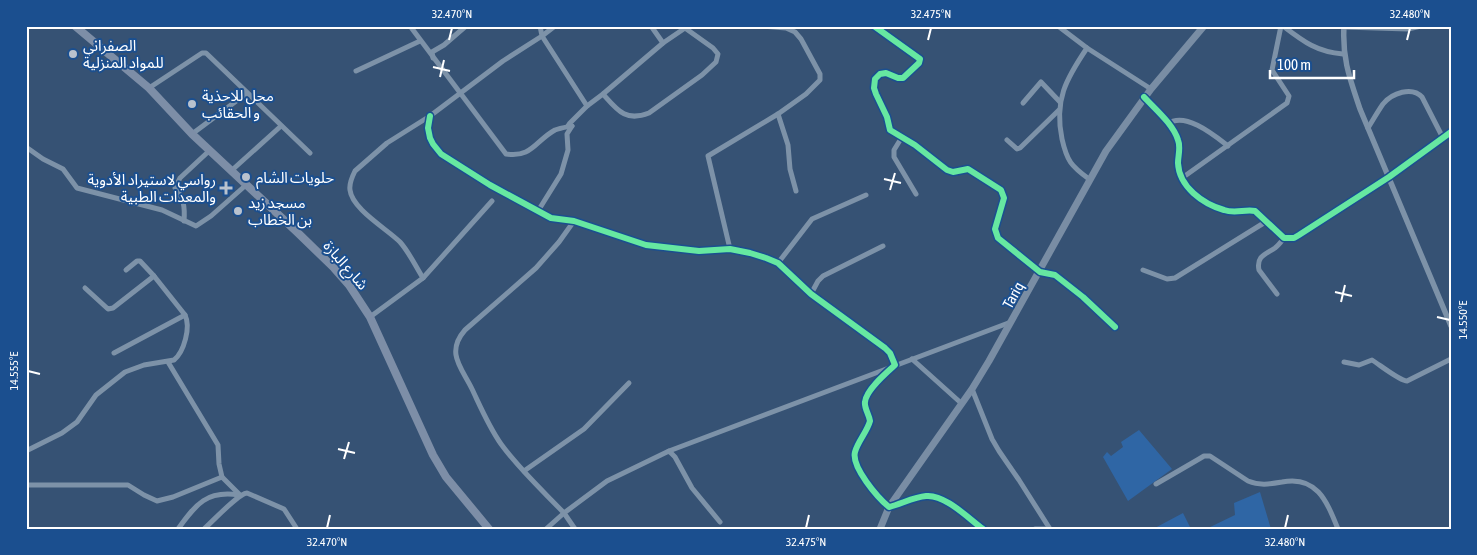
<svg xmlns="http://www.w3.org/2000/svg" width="1477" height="555" viewBox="0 0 1477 555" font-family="'Asap Condensed','Noto Sans Arabic',sans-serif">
  <rect width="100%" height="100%" fill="#365274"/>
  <g fill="#2f66a5">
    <path d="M1139 430 1172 469 1128 501 1103 457 1107 452 1111 456 1123 447 1121 442Z"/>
    <path d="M1260 492 1271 529H1206L1235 515 1234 503Z"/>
    <path d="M1183 513 1191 529H1153Z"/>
  </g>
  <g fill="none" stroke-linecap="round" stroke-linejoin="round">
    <g stroke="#7d92a8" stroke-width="5">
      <path d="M410 26 506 154C532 158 535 141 555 130 560 128 567 127 572 126"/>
      <path d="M555 26 542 36 587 106"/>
      <path d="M651 26 663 43"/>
      <path d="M874 26 920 59 919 63 903 78H898L886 73 880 74 875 79 874 88 876 94 887 117 890 130 915 145 947 170 953 172 968 169 1001 190 1004 198 995 229 998 238 1040 272 1055 275 1083 297 1115 327"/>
      <path d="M1058 26 1087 48 1151 89"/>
      <path d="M1283 26C1304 42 1317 52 1343 54"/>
      <path d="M1450 26 1451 28"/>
      <path d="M1343 27 1408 29 1421 26"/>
      <path d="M1087 48C1066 79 1054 100 1062 139 1067 161 1071 166 1089 179"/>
      <path d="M433 58 432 52 444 45 466 26"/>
      <path d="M356 71 420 41"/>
      <path d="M149 88 202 53H206L310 153"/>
      <path d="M603 94C618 111 626 122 649 113L702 75 716 62 718 54 713 48 685 28"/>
      <path d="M1144 97C1156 110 1173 124 1178 140 1181 147 1178 156 1178 163 1179 187 1203 204 1224 210 1235 214 1245 209 1255 211L1284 238H1294L1299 235 1389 177 1451 132"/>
      <path d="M1023 103 1041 82 1060 102"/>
      <path d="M778 114 788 145 790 169 796 191"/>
      <path d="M430 116 428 128 430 138 433 144 441 154 490 185 551 218 574 221 646 245 699 251 730 249 750 253 766 258 778 263 811 294 885 348 890 353 895 365C886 373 866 390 865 402 864 408 869 414 870 421 867 432 858 441 855 452 851 467 878 498 889 507 901 504 914 497 926 496 945 494 969 519 983 529"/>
      <path d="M1168 124C1185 111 1215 136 1228 146"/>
      <path d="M1368 128C1373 120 1378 111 1383 104 1392 93 1412 86 1422 97L1443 138"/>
      <path d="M192 134 247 93"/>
      <path d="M902 137 894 150V157L916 194"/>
      <path d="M1007 140 1017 149 1020 148 1059 110"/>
      <path d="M26 147 43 159 63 169 77 188 162 210 196 226 211 216 246 185"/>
      <path d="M231 171 281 126"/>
      <path d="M1182 178 1287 103 1289 96 1272 70 1281 26"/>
      <path d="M538 211 561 174 568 150 567 134 572 126H568L570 123 587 106 603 94 663 43 688 26"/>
      <path d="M184 221C185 208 184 197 175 188L180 178 209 151"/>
      <path d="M730 249 708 156 778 114 806 94 820 80V74L801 39 795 32 786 28 762 26"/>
      <path d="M778 263 812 219 866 195"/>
      <path d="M126 270 137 261H140L154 276"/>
      <path d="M1143 270 1167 279 1175 278 1267 221"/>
      <path d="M423 278C416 267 409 252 400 242 387 229 352 209 350 190 349 184 352 177 355 171L387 143 430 116 503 61 542 36 540 26"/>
      <path d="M811 294 818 281 823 276 883 246"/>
      <path d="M1277 294 1259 270C1256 256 1266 254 1275 248 1279 245 1281 242 1284 238"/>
      <path d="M370 317 423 278 492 201"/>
      <path d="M114 353 185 315"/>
      <path d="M912 359 961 403"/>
      <path d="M168 362 218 445 219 464 222 477 240 495"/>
      <path d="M1344 362 1359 365 1372 360C1380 365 1400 381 1407 381L1451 359"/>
      <path d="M972 389 992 439 999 451 1019 480 1050 529"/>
      <path d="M26 451 62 433 77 422 96 395 125 372 144 365 174 360C184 352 191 327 185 315L154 276 113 308 108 309 85 288"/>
      <path d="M669 451 1011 322"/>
      <path d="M524 471 584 429 629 383"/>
      <path d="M1156 484 1199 459 1204 456H1210L1248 481C1260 486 1270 484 1282 482 1317 475 1327 502 1338 529"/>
      <path d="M26 485H128L144 495 157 501 173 497 222 477"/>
      <path d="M178 529C196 504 207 490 239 495"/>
      <path d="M204 529C213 521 238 494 247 493L284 509 297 529"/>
      <path d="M546 529 564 513C543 491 519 469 501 444 489 427 481 408 472 389 462 368 445 353 465 330L536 268 559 242 574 221"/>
      <path d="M575 529 564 513 607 481 669 451 675 457 692 488 720 522"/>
      <path d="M1035 529H1045"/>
    </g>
    <path stroke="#7d92a8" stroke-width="5.5" d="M1344 26C1342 59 1350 79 1360 109L1451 326"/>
    <path stroke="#798da4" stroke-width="7" d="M880 529 889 507 972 389 989 361 1106 151 1151 89 1204 26"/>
    <path stroke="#7d8ea7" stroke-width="8" d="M75 26 149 88 192 134 297 232 334 268 349 285 370 317 433 455 446 477 489 529"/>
    <g stroke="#1b4f8f" stroke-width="9">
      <g id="cycleway">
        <path d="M874 26 920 59 919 63 903 78H898L886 73 880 74 875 79 874 88 876 94 887 117 890 130 915 145 947 170 953 172 968 169 1001 190 1004 198 995 229 998 238 1040 272 1055 275 1083 297 1115 327"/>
        <path d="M1144 97C1156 110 1173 124 1178 140 1181 147 1178 156 1178 163 1179 187 1203 204 1224 210 1235 214 1245 209 1255 211L1284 238H1294L1299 235 1389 177 1451 132"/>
        <path d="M430 116 428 128 430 138 433 144 441 154 490 185 551 218 574 221 646 245 699 251 730 249 750 253 766 258 778 263 811 294 885 348 890 353 895 365C886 373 866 390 865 402 864 408 869 414 870 421 867 432 858 441 855 452 851 467 878 498 889 507 901 504 914 497 926 496 945 494 969 519 983 529"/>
      </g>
    </g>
    <use href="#cycleway" stroke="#66e7a1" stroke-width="6"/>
  </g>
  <path fill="none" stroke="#fff" stroke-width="2" d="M449 40 452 28M928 40 931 28M1407 40 1410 28M433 67 450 71M440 77 444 60M884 179 901 183M890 190 895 173M1335 292 1352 296M1341 302 1345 285M1437 317 1450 320M28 371 40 374M338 449 355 453M344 459 349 442M327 528 330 515M806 528 809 515M1285 528 1288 515"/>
  <g fill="#b9c2ce" stroke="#1b4f8f" stroke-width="2">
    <circle cx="73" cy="54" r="5"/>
    <circle cx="192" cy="104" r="5"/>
    <circle cx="246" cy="177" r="5"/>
    <path d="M223.5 180.5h5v5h5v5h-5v5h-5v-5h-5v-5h5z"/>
    <circle cx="238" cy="211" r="5"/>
  </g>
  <g text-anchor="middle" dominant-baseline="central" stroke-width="4" stroke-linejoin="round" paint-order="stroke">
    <g font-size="15" fill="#fff" stroke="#1b4f8f" text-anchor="start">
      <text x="83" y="45">الصفراني<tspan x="83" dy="17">للمواد المنزلية</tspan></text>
      <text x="202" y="95">محل للاحذية<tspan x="202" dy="17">و الحقائب</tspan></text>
      <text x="256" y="177">حلويات الشام</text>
      <text x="216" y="179" text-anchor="end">رواسي لاستيراد الأدوية<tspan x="216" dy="17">والمعدات الطبية</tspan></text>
      <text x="248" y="202">مسجد زيد<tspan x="248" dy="17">بن الخطاب</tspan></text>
    </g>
    <g font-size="15" fill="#fff" stroke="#1b4f8f">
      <text transform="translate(346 265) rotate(49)">شارع البازة</text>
      <text transform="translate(1013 295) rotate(-61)">Tariq</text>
    </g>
  </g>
  <rect width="1477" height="555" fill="none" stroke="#1b4f8f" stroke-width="55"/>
  <path d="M1270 70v8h84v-8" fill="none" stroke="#ffffff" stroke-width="2.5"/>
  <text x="1277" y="70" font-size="15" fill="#ffffff" stroke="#1b4f8f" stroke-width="4" paint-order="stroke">100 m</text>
  <rect x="28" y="28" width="1422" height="500" fill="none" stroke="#fff" stroke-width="2"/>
  <g font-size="12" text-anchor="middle" fill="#fff">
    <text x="452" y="18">32.470°N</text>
    <text x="931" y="18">32.475°N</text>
    <text x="1410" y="18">32.480°N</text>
    <text transform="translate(1463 320) rotate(-90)" y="4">14.550°E</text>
    <text transform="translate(14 371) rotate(-90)" y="4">14.555°E</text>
    <text x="327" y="546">32.470°N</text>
    <text x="806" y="546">32.475°N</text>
    <text x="1285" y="546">32.480°N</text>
  </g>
</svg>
